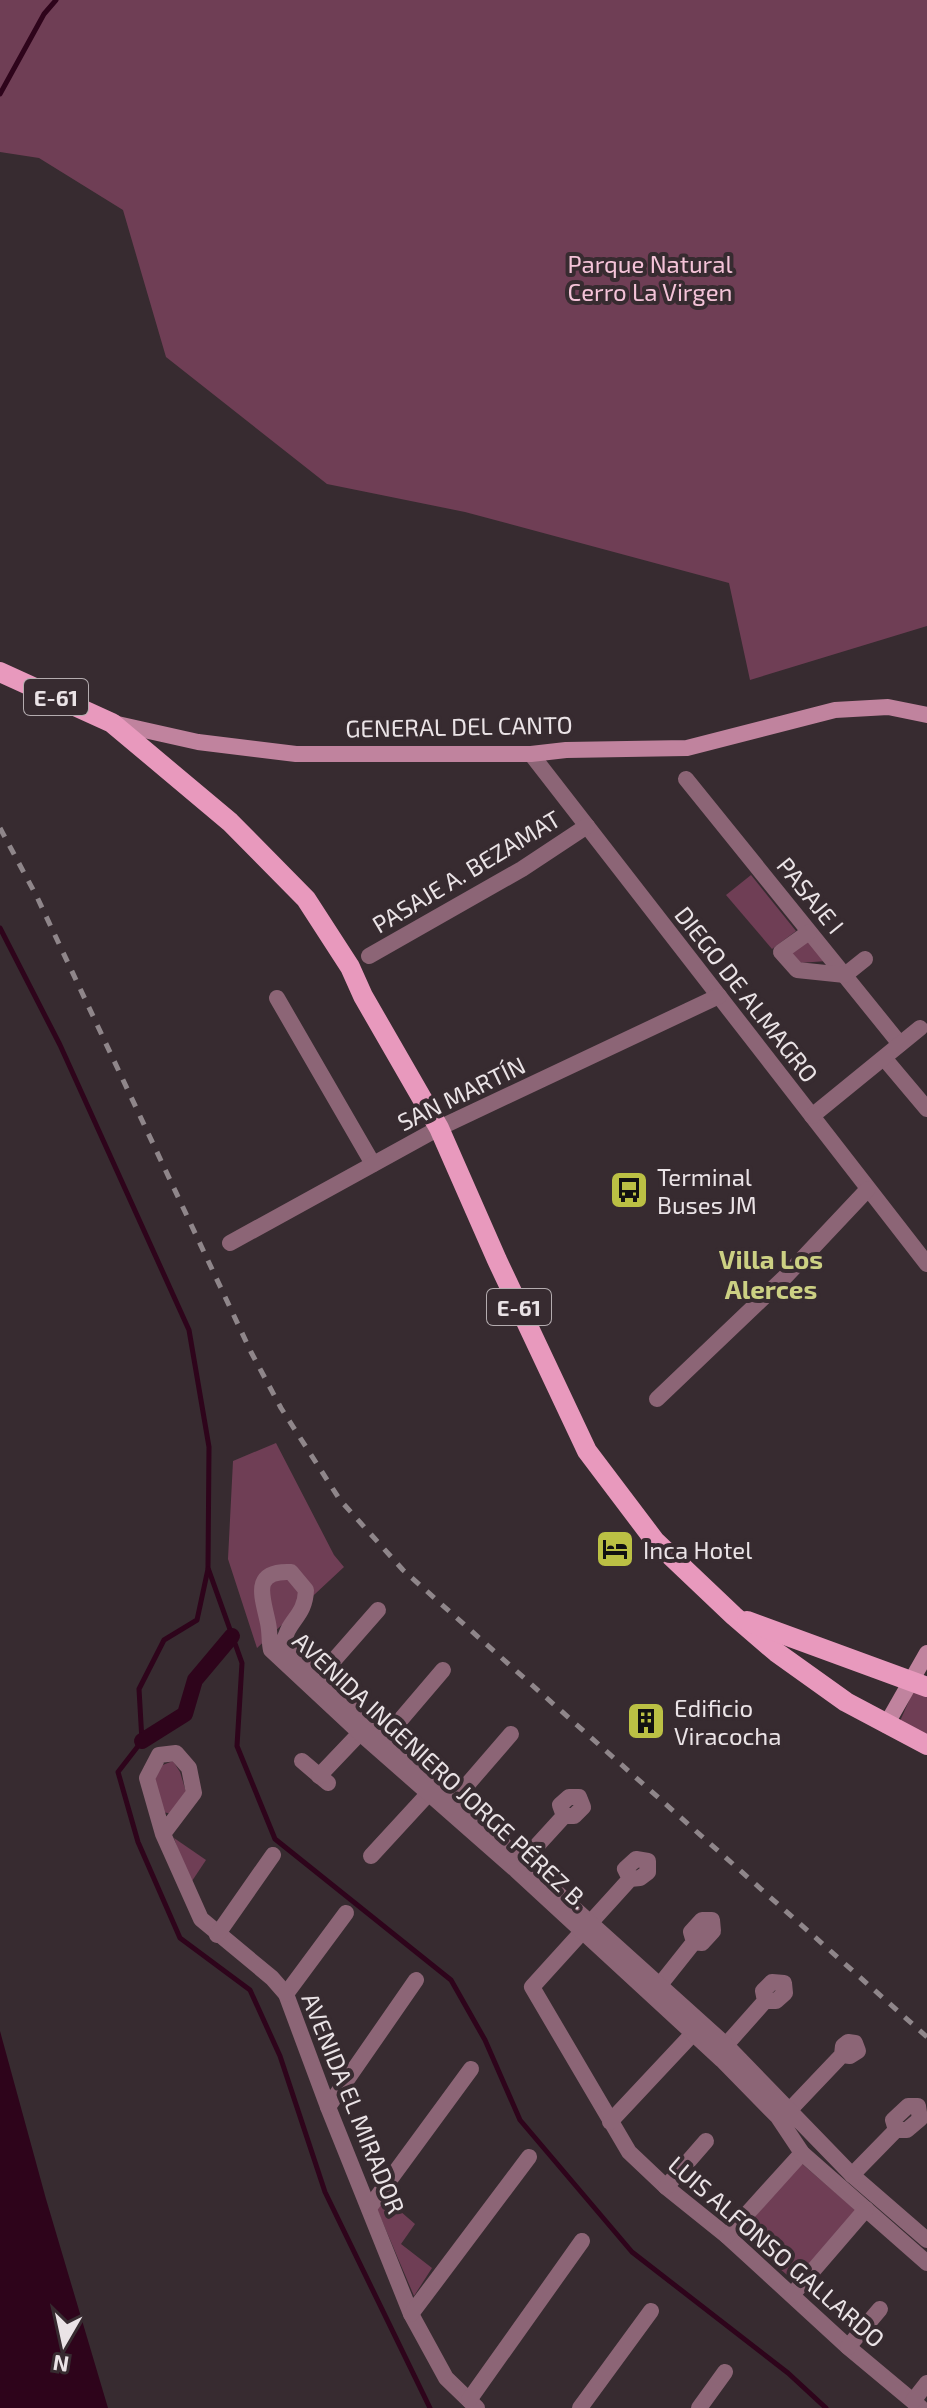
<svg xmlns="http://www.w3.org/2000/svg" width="927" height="2408" viewBox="0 0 927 2408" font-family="'Exo 2',sans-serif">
  <rect width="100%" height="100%" fill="#372b30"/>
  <g fill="#6f3e55">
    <path d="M0 0H927V626L750 680 729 583 465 512 327 484 166 357 123 210 39 158 0 152Z"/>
    <path d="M751 875 796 931 772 949 726 895Z"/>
    <path d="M809 937 827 961 799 963 790 951Z"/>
    <path d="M276 1443 334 1555 344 1567 257 1648 228 1559 233 1461Z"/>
    <path d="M916 1685 927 1690V1737L900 1721Z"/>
    <path d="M173 1761 180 1772 187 1795 172 1814 163 1812 153 1779 160 1766Z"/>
    <path d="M174 1838 206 1860 190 1884Z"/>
    <path d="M801 2163 858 2212 794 2281 740 2234Z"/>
    <path d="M385 2198 415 2224 401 2244 432 2268 414 2296 377 2209Z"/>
  </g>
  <path fill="#2e041b" d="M0 2031 46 2199 108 2408H0Z"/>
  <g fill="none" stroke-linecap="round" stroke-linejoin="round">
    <g stroke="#2e041b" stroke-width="5">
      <path d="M0 94 44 14 56 0"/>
      <path d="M0 928 60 1045 189 1330 209 1447 208 1568 242 1663 237 1746 275 1839 451 1980 485 2040 520 2120 632 2252 788 2373 826 2408"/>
      <path d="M208 1569 197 1620 164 1640 139 1689 142 1741 118 1772 138 1842 180 1938 250 1990 280 2056 325 2192 430 2408"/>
    </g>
    <path stroke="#2e041b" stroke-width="16" d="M142 1741 185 1714 195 1680 232 1636"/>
    <g stroke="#8c6576" stroke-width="16">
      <path d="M531 754 927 1264"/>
      <path d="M686 779 900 1044"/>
      <path d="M809 932 781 952 797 970 845 975 865 959"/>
      <path d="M369 956 522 869 587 826"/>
      <path d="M277 998 373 1164"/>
      <path d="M884 1058 927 1109"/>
      <path d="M812 1116 920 1028"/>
      <path d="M230 1243 439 1128 719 996"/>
      <path d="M657 1399 786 1276 868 1189"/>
      <path d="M313 1684 378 1610"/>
      <path d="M385 1738 443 1670"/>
      <path d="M302 1761 328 1783"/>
      <path d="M319 1776 360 1733"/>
      <path d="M163 1834 194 1793 189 1768 176 1753 159 1755 147 1778 163 1834 201 1919 272 1978 286 1994 328 2107 411 2314 446 2378 477 2408"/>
      <path d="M371 1856 429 1793 454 1800 511 1734"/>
      <path d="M522 1862 564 1816H574L583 1807 579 1797H569L560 1805 564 1816"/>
      <path d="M630 1879 625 1869 636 1859 648 1861V1872L640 1878 630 1879 532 1987 629 2152 666 2187 727 2236 848 2347 921 2408"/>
      <path d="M217 1935 273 1855"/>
      <path d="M659 1986 694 1942 702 1943 713 1931 712 1920H702L691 1932 694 1942"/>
      <path d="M286 1994 346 1913"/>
      <path d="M726 2045 765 2001H776L785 1993 784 1983 772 1982 763 1991 765 2001"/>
      <path d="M328 2107 416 1980"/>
      <path d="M783 2117 842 2055 850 2056 858 2051 855 2043 848 2042 843 2046 842 2055"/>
      <path d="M610 2122 699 2027"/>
      <path d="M852 2175 896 2130H907L920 2119 918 2106H908L893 2120 896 2130"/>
      <path d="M666 2187 706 2141"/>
      <path d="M369 2208 471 2069"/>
      <path d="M727 2236 802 2153"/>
      <path d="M927 2240 852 2175 726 2045 283 1646C287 1619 305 1618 306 1590L291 1572C250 1570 263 1598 268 1623 270 1632 269 1641 271 1650L360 1733 516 1870 722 2060 778 2117 802 2153 927 2263"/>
      <path d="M792 2295 866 2209"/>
      <path d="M411 2314 529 2157"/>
      <path d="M848 2347 880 2309"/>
      <path d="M469 2400 582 2241"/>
      <path d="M913 2401 927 2383"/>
      <path d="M580 2408 651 2311"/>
      <path d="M699 2408 725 2372"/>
    </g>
    <g stroke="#c0839e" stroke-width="16">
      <path d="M113 723 198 742 296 754H531L566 750 687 748 835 710 888 707 927 715"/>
      <path d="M886 1725 927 1653"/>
    </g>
    <g stroke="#e899bd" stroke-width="20">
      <path d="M0 672 112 723 230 822 306 899 350 967 363 996 439 1128 497 1260 587 1451 655 1541 734 1616 776 1652 846 1702 927 1745"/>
      <path d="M747 1621 927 1687"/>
    </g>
    <path stroke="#8f868a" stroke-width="5" stroke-dasharray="10 10" stroke-linecap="butt" d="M0 828 37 897 251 1352 281 1408 340 1500 403 1570 927 2037"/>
  </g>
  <defs>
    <g id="bus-square" transform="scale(2)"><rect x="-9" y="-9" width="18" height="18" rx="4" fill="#bbc044" stroke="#372b30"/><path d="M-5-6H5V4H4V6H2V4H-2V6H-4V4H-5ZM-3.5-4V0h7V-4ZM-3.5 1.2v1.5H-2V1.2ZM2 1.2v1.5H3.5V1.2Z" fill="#111"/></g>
    <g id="hotel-square" transform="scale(2)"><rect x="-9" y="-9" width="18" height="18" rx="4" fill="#bbc044" stroke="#372b30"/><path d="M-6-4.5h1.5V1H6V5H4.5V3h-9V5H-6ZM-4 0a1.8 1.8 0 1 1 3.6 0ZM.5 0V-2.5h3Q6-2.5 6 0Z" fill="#111"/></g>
    <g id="building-square" transform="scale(2)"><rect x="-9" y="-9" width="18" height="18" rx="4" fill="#bbc044" stroke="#372b30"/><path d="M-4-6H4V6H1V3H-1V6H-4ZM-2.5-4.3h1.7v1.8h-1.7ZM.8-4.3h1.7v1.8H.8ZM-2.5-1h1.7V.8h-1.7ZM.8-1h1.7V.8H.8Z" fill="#111"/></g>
  </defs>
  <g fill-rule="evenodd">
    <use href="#bus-square" x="629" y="1190"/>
    <use href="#hotel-square" x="615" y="1549"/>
    <use href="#building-square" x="646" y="1721"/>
  </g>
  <g text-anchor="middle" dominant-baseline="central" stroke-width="8" stroke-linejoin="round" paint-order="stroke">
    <g fill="#372b30" stroke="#b4acaf" stroke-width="2">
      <rect x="24" y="679" width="64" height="36" rx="6"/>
      <rect x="487" y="1289" width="64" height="36" rx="6"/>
    </g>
    <g font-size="22" font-weight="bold" fill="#eae3e6">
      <text x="56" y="697">E-61</text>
      <text x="519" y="1307">E-61</text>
    </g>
    <g font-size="24" fill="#f4c3d8" stroke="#372b30">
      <text x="650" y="263">Parque Natural<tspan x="650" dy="28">Cerro La Virgen</tspan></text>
    </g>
    <g font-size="24" fill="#eae3e6" stroke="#372b30">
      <text transform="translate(459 726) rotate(-1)">GENERAL DEL CANTO</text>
      <text transform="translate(466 871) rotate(-31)">PASAJE A. BEZAMAT</text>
      <text transform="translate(811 895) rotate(51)">PASAJE I</text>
      <text transform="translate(747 994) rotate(52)">DIEGO DE ALMAGRO</text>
      <text transform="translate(461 1093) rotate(-26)">SAN MARTÍN</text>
      <text transform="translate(441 1770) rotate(43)">AVENIDA INGENIERO JORGE PÉREZ B.</text>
      <text transform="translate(354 2103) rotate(68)">AVENIDA EL MIRADOR</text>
      <text transform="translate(777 2251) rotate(41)">LUIS ALFONSO GALLARDO</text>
    </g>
    <g font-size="24" fill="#eae3e6" stroke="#372b30" text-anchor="start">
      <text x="657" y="1176">Terminal<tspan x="657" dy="28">Buses JM</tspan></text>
      <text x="643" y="1549">Inca Hotel</text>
      <text x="674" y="1707">Edificio<tspan x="674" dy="28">Viracocha</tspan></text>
    </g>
    <g font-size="26" font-weight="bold" fill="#ccd083" stroke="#372b30">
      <text x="771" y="1258">Villa Los<tspan x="771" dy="30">Alerces</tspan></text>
    </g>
  </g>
  <g transform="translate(64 2344) rotate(189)" stroke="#372b30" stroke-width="6" paint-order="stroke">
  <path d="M0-6L14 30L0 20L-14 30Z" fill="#eae3e6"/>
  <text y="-12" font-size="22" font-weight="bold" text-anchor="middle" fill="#eae3e6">N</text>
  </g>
</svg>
